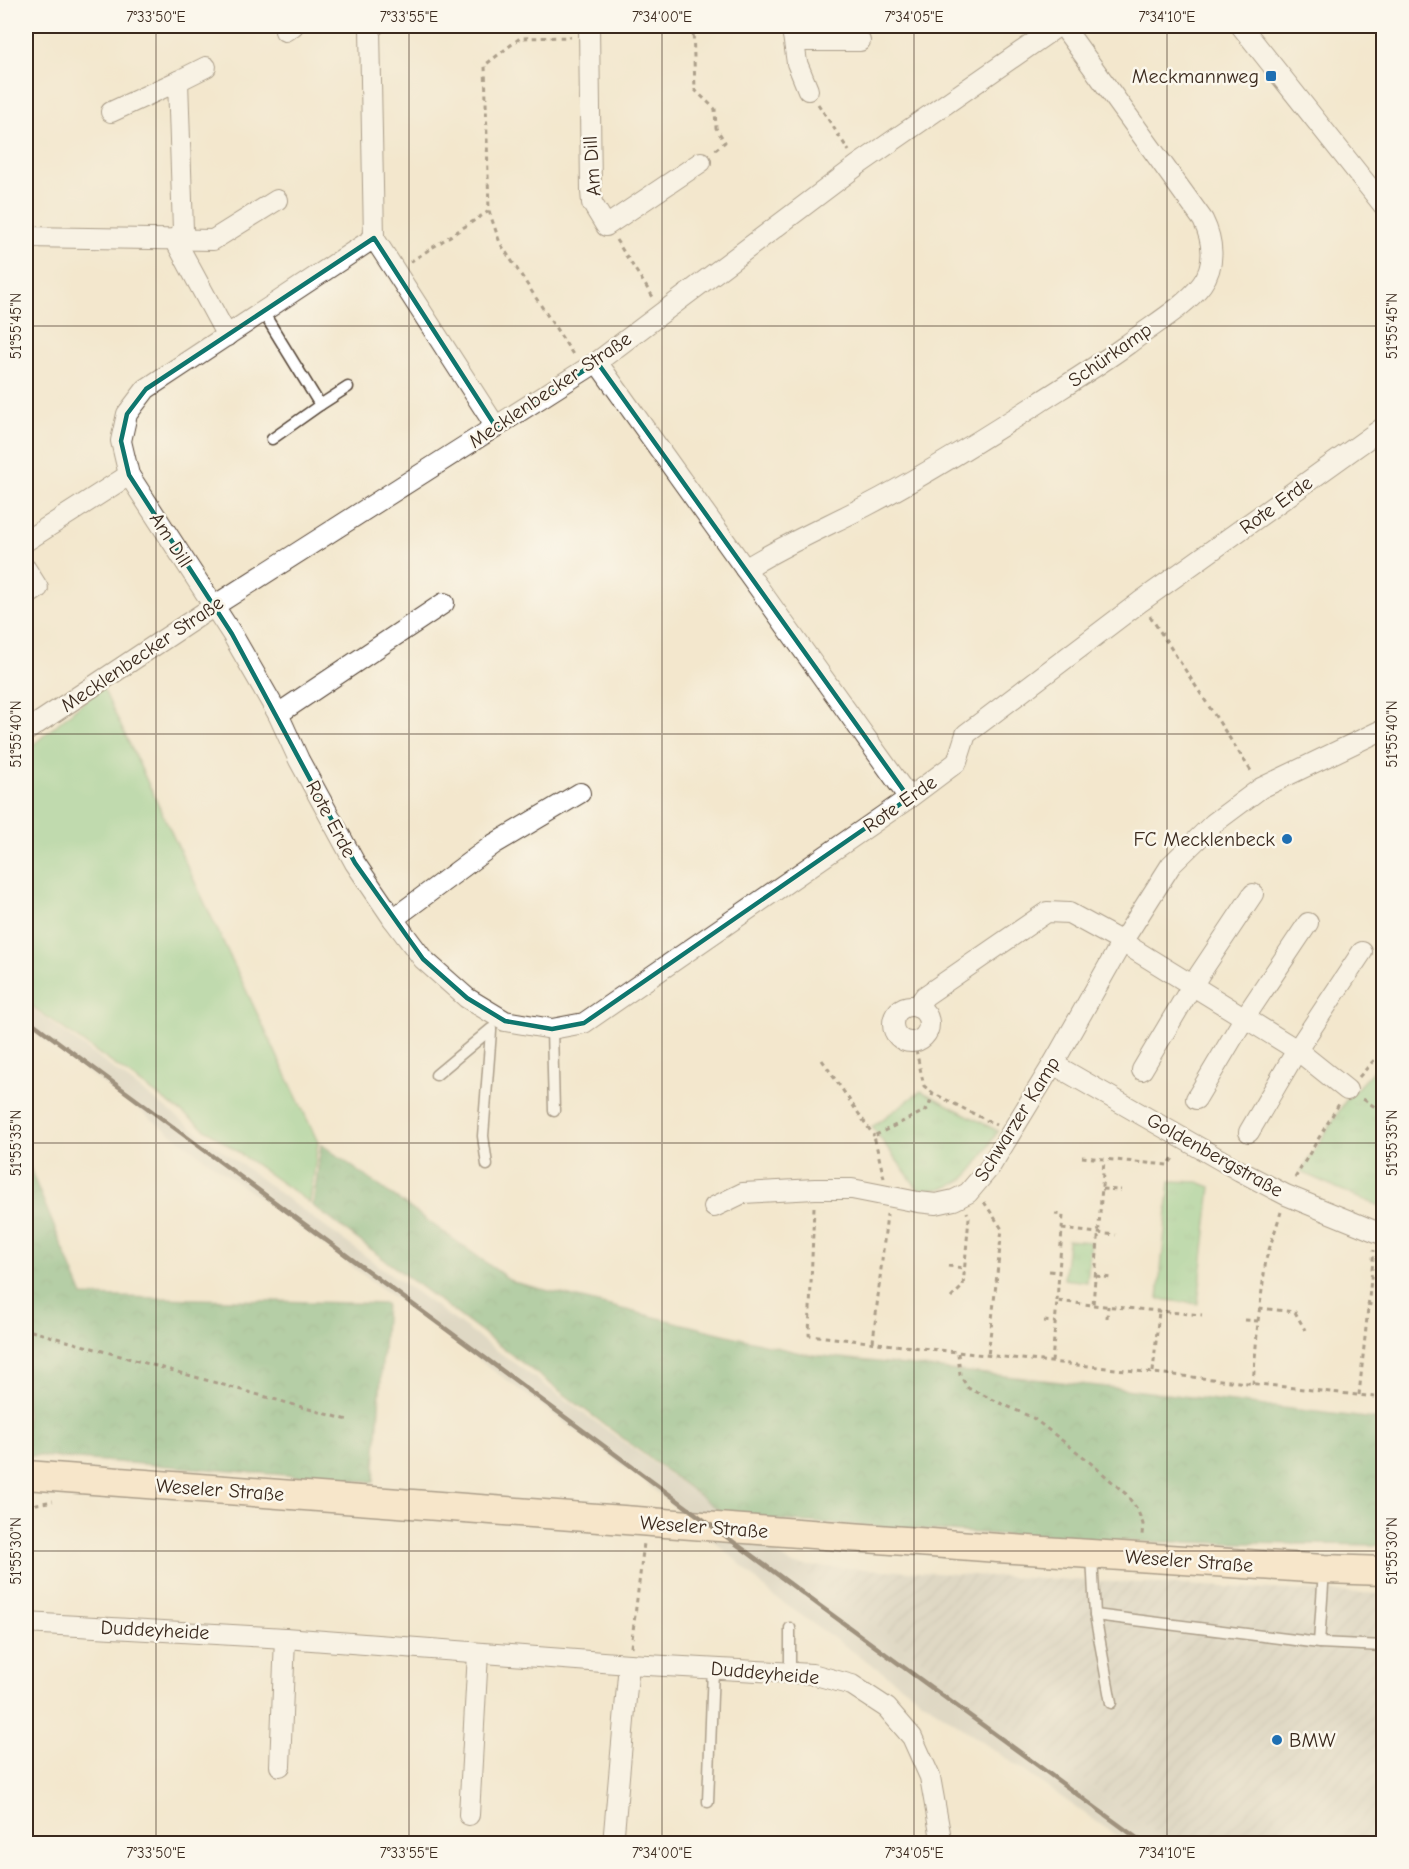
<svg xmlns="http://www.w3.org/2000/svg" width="1409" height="1869" viewBox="0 0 1409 1869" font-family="'Comic Neue',sans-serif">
  <defs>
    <pattern id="industrial-furrows" width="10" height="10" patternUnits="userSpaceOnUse" patternTransform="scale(1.5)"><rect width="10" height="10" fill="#c7c5b8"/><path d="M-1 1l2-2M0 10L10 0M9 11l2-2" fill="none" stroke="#aca99e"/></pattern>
    <pattern id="forest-crowns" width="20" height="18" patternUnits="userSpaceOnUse" patternTransform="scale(1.5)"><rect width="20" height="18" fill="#6baf74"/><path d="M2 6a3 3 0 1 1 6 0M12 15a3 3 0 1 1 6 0" fill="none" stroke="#598f5f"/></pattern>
    <pattern id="park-tufts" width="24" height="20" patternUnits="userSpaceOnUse" patternTransform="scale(1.5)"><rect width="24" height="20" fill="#84cb87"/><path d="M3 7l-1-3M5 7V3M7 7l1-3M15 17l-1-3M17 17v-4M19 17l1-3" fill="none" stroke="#73ae74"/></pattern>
  </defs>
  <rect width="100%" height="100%" fill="#fbf7ec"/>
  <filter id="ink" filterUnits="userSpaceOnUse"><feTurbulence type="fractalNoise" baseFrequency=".0167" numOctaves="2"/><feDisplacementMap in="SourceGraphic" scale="12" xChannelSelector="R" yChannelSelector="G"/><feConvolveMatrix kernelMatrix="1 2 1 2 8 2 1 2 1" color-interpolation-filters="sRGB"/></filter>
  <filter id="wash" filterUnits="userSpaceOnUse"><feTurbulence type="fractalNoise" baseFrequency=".008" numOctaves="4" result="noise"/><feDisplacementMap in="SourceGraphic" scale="24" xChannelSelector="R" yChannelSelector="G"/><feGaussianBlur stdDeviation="1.35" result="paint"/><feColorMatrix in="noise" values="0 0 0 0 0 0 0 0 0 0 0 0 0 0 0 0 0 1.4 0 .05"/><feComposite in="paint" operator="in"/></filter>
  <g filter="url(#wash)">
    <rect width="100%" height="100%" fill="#f3e7cd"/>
    <path fill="url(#industrial-furrows)" d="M793 1565 1027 1578 1383 1594V1843H1169Z"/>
    <path fill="#c7c5b8" d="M26 1004 321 1224 728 1517 1169 1843H1127L772 1595 737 1561 644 1481 26 1027Z"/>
    <path fill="#84cb87" stroke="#607a52" stroke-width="1.5" d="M102 686 318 1142 310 1203 26 1002V751Z"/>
    <g fill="url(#forest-crowns)" stroke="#536c49" stroke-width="1.5">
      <path d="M321 1144 513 1282 804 1354 1116 1388 1383 1420V1545L1101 1541 728 1517 313 1206Z"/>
      <path d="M26 1159 83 1296 386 1304 374 1482 26 1455Z"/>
    </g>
    <g fill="url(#park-tufts)" stroke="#607a52" stroke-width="1.5">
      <path d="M1383 1060V1207L1357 1197 1301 1172 1346 1100Z"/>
      <path d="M921 1091 998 1131C976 1166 966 1194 918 1189L872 1127Z"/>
      <path d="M1170 1181 1198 1182 1211 1187 1198 1304 1158 1299Z"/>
      <path d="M1068 1240 1091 1242 1087 1282 1064 1279Z"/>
    </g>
  </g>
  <g filter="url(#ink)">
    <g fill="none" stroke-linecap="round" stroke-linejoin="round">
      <g stroke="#574638" stroke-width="13">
        <g id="lane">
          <path d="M263 312 320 405 272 439"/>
          <path d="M320 405 348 387"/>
          <path d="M552 1029 554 1111"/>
          <path d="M436 1075 491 1029"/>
          <path d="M487 1165 483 1136 491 1031"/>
          <path d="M1092 1555 1095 1615 1111 1703"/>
          <path d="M1095 1615 1319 1643 1384 1646"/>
          <path d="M1319 1643 1324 1570"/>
          <path d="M790 1673V1628"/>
          <path d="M708 1802 713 1668"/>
        </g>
      </g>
      <g stroke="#574638" stroke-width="22">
        <g id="street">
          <path d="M374 26 370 29 374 238"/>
          <path d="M589 26 591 191 592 203 606 226 701 162"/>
          <path d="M792 26 793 35 803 41H860"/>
          <path d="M1241 26 1384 206"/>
          <path d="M285 31 293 26"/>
          <path d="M793 35 797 63 808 90"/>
          <path d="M178 81 206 67"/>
          <path d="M111 112 178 81 183 230 175 240 227 336"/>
          <path d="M26 237 213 240 277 200"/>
          <path d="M597 362 909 798"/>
          <path d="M496 427 374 238 146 389 127 414 121 441 129 475 232 634 278 714 299 760 355 863 393 919 423 959 467 998 505 1021 552 1029 584 1023 909 798 957 762 966 734 1140 602 1384 427"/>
          <path d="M26 541 129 475"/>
          <path d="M26 569 38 588 26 596"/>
          <path d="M745 569C783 545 825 527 866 506 924 476 981 440 1037 404 1068 384 1099 365 1128 344 1151 326 1185 307 1202 284 1216 265 1213 240 1203 220L1063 26"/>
          <path d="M278 714 444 603"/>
          <path d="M26 731 214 606 597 362 858 165 1058 26"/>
          <path d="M393 919 494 844 580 793"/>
          <circle cx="911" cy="1024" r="18"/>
          <path d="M917 1007 925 996 1047 912 1069 913 1122 942 1297 1050 1347 1090"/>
          <path d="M1053 1064 1240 1171 1286 1195 1384 1235"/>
          <path d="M1142 1070 1193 984 1253 894"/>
          <path d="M1196 1099 1245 1017 1308 923"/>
          <path d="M1249 1132 1297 1050 1362 952"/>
          <path d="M714 1207 743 1193 815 1189H852L918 1202 936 1204 954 1200 968 1193 990 1167 1053 1064 1122 942 1171 865 1214 823 1261 788 1384 729"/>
          <path d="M26 1623 285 1638 629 1664 812 1674 852 1685 887 1708 912 1737 930 1777 940 1833V1844"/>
          <path d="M280 1766 285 1638"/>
          <path d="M469 1815 478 1653"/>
          <path d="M613 1844 629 1664"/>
        </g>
      </g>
      <g stroke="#574638" stroke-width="31">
        <path id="secondary" d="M26 1475 998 1548 1324 1569 1384 1571"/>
      </g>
      <g stroke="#574638" stroke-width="3" stroke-dasharray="4.5 4.5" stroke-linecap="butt">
        <path d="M605 26H618"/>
        <path d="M693 26 695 90 715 109 716 128 725 142 714 151"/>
        <path d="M818 104 849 151"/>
        <path d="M1379 171 1384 148"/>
        <path d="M489 211 500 243 574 356"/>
        <path d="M616 240 653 297"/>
        <path d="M410 262 489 211 485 65 520 38 571 37"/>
        <path d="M1150 616 1253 774"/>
        <path d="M914 1041 924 1086 933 1093 996 1125"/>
        <path d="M822 1060 874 1136"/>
        <path d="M1359 1077 1384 1049"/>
        <path d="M1363 1099 1384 1113"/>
        <path d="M1082 1157 1168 1165 1175 1155"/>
        <path d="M884 1178 874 1136 928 1109 933 1093"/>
        <path d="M1295 1178 1339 1104"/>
        <path d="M1102 1189 1121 1190"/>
        <path d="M984 1202 1002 1229 988 1356"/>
        <path d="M814 1207 809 1335C1000 1358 1192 1376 1384 1398"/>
        <path d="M1055 1214 1063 1215 1057 1301"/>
        <path d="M1062 1229 1116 1235"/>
        <path d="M948 1266 964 1268"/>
        <path d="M1049 1271 1058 1272"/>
        <path d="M1096 1276 1112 1278"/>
        <path d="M951 1298 963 1286 969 1218 967 1212"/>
        <path d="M1367 1304 1384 1307"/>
        <path d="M1093 1305 1202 1315"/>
        <path d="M1259 1308 1295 1312 1305 1330"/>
        <path d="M1107 1318 1108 1306"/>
        <path d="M1245 1320 1258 1321"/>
        <path d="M1044 1321 1055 1322"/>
        <path d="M26 1324 28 1330 348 1420"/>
        <path d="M873 1342 887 1214"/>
        <path d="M958 1353 960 1375 968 1388 1033 1418 1085 1458 1126 1494 1137 1509 1143 1524 1142 1535"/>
        <path d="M1052 1362 1057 1301 1093 1305 1104 1160"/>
        <path d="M1153 1372 1159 1311"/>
        <path d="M1253 1384 1258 1321 1266 1259 1281 1212"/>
        <path d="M1359 1395 1374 1250"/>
        <path d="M26 1506 53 1501"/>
        <path d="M631 1647 644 1543"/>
      </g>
      <use href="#lane" stroke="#fff" stroke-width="10"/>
      <use href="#street" stroke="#fff" stroke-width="20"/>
      <use href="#secondary" stroke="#fde5c5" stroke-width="28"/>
      <path stroke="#3b2a1e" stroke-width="4.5" d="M26 1018 820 1606 1145 1844"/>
    </g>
  </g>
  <path d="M0 0H1409V1869H0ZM374 238 496 427 597 362 909 798 584 1023 552 1029 505 1021 467 998 423 959 355 863 232 634 129 475 121 441 127 414 146 389Z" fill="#f3e7cd" fill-opacity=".55" fill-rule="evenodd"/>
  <path fill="none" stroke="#0f766e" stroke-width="4.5" stroke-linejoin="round" d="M374 238 496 427 597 362 909 798 584 1023 552 1029 505 1021 467 998 423 959 355 863 232 634 129 475 121 441 127 414 146 389Z"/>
  <path fill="none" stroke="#3b2a1e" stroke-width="1.5" stroke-opacity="0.45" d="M156 26V1844M409 26V1844M662 26V1844M914 26V1844M1167 26V1844M26 326H1384M26 734H1384M26 1143H1384M26 1551H1384"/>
  <g fill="#1f6fb2" stroke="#fbf7ec" stroke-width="2">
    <rect x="1265" y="70" width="12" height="12" rx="3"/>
    <circle cx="1287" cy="839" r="6"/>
    <circle cx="1277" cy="1740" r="6"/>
  </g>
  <g text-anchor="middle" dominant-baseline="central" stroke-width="5" stroke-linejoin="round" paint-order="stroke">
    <g font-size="20" fill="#3b2a1e" stroke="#fbf7ec" text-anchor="end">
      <text x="1259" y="76">Meckmannweg</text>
      <text x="1275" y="839">FC Mecklenbeck</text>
      <text x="1289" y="1740" text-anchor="start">BMW</text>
    </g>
    <g font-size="20" fill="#3b2a1e" stroke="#fbf7ec">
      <text transform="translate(592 166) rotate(-94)">Am Dill</text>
      <text transform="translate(1110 355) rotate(-35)">Schürkamp</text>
      <text transform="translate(550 390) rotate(-34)">Mecklenbecker Straße</text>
      <text transform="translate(1276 505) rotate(-36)">Rote Erde</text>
      <text transform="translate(171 540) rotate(57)">Am Dill</text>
      <text transform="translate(142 654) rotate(-34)">Mecklenbecker Straße</text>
      <text transform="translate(900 804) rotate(-35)">Rote Erde</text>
      <text transform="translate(331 819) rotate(62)">Rote Erde</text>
      <text transform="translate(1017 1119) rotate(-58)">Schwarzer Kamp</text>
      <text transform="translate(1215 1155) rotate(29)">Goldenbergstraße</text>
      <text transform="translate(220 1490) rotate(4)">Weseler Straße</text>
      <text transform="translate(704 1527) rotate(4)">Weseler Straße</text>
      <text transform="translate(1189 1561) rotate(4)">Weseler Straße</text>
      <text transform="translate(155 1630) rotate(3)">Duddeyheide</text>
      <text transform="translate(765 1673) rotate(5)">Duddeyheide</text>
    </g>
  </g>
  <rect width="1409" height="1869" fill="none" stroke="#fbf7ec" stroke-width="66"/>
  <rect x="33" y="33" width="1343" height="1803" fill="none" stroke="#3b2a1e" stroke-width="2"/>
  <g font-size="15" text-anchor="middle" fill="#3b2a1e">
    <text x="156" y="22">7°33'50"E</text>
    <text x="409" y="22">7°33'55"E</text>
    <text x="662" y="22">7°34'00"E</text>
    <text x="914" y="22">7°34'05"E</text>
    <text x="1167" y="22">7°34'10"E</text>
    <text transform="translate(16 326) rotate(-90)" y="5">51°55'45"N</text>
    <text transform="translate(1392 326) rotate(-90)" y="5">51°55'45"N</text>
    <text transform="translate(16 734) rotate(-90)" y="5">51°55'40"N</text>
    <text transform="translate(1392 734) rotate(-90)" y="5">51°55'40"N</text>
    <text transform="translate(16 1143) rotate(-90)" y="5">51°55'35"N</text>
    <text transform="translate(1392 1143) rotate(-90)" y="5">51°55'35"N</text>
    <text transform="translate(16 1551) rotate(-90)" y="5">51°55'30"N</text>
    <text transform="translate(1392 1551) rotate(-90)" y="5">51°55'30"N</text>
    <text x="156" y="1858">7°33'50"E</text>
    <text x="409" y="1858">7°33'55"E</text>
    <text x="662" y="1858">7°34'00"E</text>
    <text x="914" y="1858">7°34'05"E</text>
    <text x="1167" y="1858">7°34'10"E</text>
  </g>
</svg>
